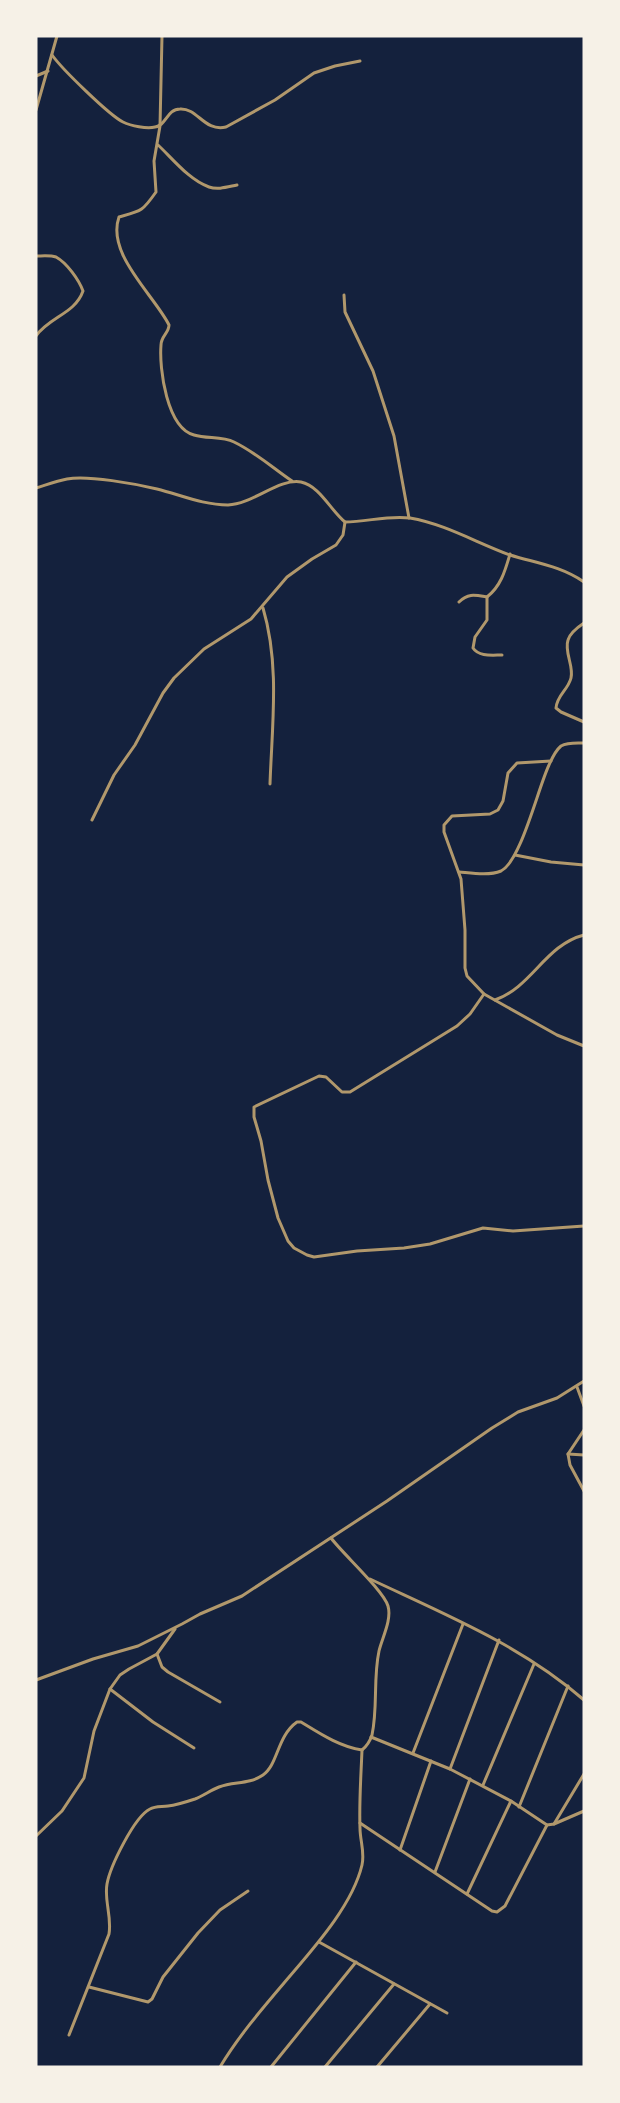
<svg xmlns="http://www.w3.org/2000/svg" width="620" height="2103" viewBox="0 0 620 2103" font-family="'DejaVu Sans',sans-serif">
  <rect width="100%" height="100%" fill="#14213d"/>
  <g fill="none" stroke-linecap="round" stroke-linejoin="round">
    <g stroke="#b1986c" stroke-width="3">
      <path d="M162 36 160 126 154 161 156 192C142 212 141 211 119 217 106 254 154 295 169 325 169 333 161 336 161 345 159 369 167 428 194 435 207 439 222 436 234 442 255 452 273 468 292 481"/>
      <path d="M52 55C62 69 109 115 123 122 131 126 147 129 155 127 166 126 167 109 180 109 198 108 204 132 226 127L275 100 314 73 335 66 360 61"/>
      <path d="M36 76 48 71"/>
      <path d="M36 110 57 36"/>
      <path d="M158 145C172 158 189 180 209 187 218 190 227 187 237 185"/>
      <path d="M36 256C42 256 50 255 56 257 67 263 79 280 83 291 75 314 49 317 36 336"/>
      <path d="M344 295 345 312 373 371 394 436 409 518"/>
      <path d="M36 488C46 485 56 481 67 479 88 475 136 484 157 489 181 495 203 505 228 505 253 504 279 478 301 482 320 486 331 511 345 522 367 522 388 515 410 518 445 524 477 543 510 555 536 563 561 566 584 582"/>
      <path d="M487 597V620L475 637 473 648C479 657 492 655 502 655"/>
      <path d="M459 602C468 593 475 595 487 597 501 586 505 571 510 554"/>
      <path d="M263 608C280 665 272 725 270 784"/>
      <path d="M584 623C578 627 570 633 568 640 564 652 574 666 571 678 568 690 557 695 556 708L561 712 584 722"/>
      <path d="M551 761 517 763 508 773 503 801 498 810 490 814 452 816 444 825V832L461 879 465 930V968L467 976 484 994 557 1035 584 1046"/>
      <path d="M92 820 114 775 135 745 163 693 174 678 204 649 251 619 287 577 312 559 336 545 343 535 345 522"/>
      <path d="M515 855 551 862 584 865"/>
      <path d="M459 872C471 873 489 876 501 871 521 861 538 788 549 765 552 758 555 751 561 746 568 742 577 743 584 743"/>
      <path d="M484 994 470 1014 457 1026 350 1092H342L326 1077 319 1076 254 1107V1117L261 1141 268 1180 278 1218 288 1241 294 1248 307 1255 314 1257 357 1251 404 1248 430 1244 483 1228 513 1231 584 1226"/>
      <path d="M495 1000C532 987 545 945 584 935"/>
      <path d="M577 1387 584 1406"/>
      <path d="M584 1430 568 1454 570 1465 584 1491"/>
      <path d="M568 1454 584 1455"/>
      <path d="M370 1579C444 1614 521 1645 584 1700"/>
      <path d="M157 1654 162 1667 168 1672 220 1702"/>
      <path d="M36 1680 93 1659 138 1646 182 1624 200 1614 242 1596 387 1501 492 1428 518 1412 557 1398 584 1381"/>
      <path d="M110 1689 153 1722 194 1748"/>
      <path d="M371 1737 450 1769 511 1801 547 1825 554 1824 584 1811"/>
      <path d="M413 1753 463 1624"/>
      <path d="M450 1769 499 1640"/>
      <path d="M483 1785 534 1664"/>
      <path d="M519 1807 568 1686"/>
      <path d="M360 1823 492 1911 497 1912 505 1906 547 1825"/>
      <path d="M554 1824 584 1774"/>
      <path d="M36 1836 62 1811 84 1778 94 1731 110 1689 120 1675 129 1669 157 1654 175 1629"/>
      <path d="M400 1850 431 1761"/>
      <path d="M435 1872 470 1779"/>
      <path d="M467 1894 511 1801"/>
      <path d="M319 1942 447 2013"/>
      <path d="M89 1987 148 2002 152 1999 163 1977 198 1933 220 1910 248 1891"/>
      <path d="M69 2035 109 1934C112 1916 104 1901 107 1884 110 1867 134 1817 150 1809 155 1806 162 1807 168 1806 177 1805 186 1802 195 1799 203 1796 211 1790 219 1787 234 1781 248 1785 263 1775 278 1765 277 1736 297 1722H301C319 1733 340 1747 362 1750 367 1746 370 1741 372 1735 378 1707 373 1679 379 1651 382 1638 392 1620 388 1606 383 1590 343 1554 331 1538"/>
      <path d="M220 2067C238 2037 261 2010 284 1983 311 1951 352 1907 362 1865 365 1852 360 1841 360 1828 359 1802 361 1776 362 1750"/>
      <path d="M271 2067 356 1962"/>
      <path d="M325 2067 394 1984"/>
      <path d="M377 2067 430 2004"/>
    </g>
  </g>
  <rect width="620" height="2103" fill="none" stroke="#f6f1e7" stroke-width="75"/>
</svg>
